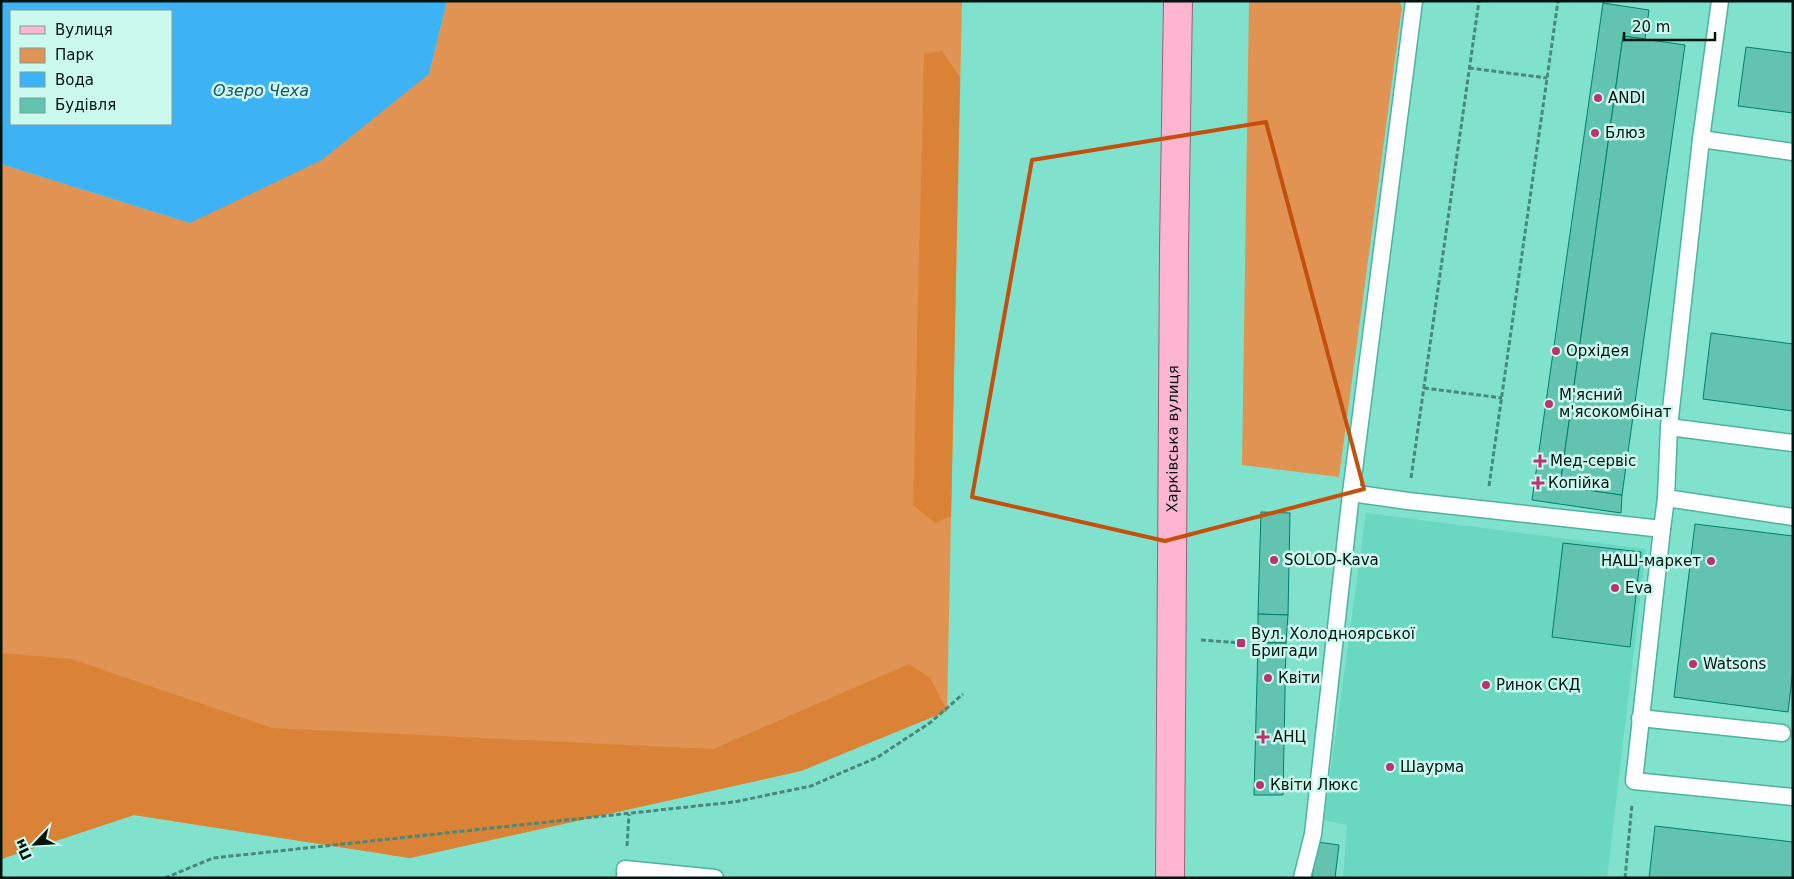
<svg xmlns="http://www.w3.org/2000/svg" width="1794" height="879" viewBox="0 0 1794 879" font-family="'DejaVu Sans',sans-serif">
  <rect width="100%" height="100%" fill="#80e2cc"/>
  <path fill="#6ad7c0" d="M1366 513 1646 549 1607 878H1343L1347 825 1324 820Z"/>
  <g fill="#e19354">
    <path d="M447 1H962L947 711 801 771 410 858 134 815 1 859V164L190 223 429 74Z"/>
    <path d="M1249 1H1399L1402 7 1339 477 1242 465Z"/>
  </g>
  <g fill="#da8336">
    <path d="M942 51 960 77 951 516 935 523 913 505 924 54Z"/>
    <path d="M1 653 71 659 273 728 713 749 909 664 930 678 947 711 801 771 410 858 134 815 1 859Z"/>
  </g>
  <path fill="#3db2f4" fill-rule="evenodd" d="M1 1H447L429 74 322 160 190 223 1 164ZM11 11H171V124H11Z"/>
  <g fill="#62c4b0" stroke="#007f6d">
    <path d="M1603 3 1649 10 1645 39 1623 36 1560 486 1622 495 1621 513 1532 500Z"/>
    <path d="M1623 36 1685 45 1622 495 1560 486Z"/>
    <path d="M1746 47 1793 53V113L1738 106Z"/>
    <path d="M1711 333 1793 344V411L1703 399Z"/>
    <path d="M1261 512 1290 513 1288 615 1258 614Z"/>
    <path d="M1695 524 1793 536V669L1788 712 1674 697Z"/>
    <path d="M1563 543 1641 552 1630 647 1552 637Z"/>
    <path d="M1258 614 1288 615 1286 643H1258Z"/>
    <path d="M1258 643H1286L1283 795H1254Z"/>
    <path d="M1655 826 1793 842V878H1649Z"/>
    <path d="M1317 842 1339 845 1335 878H1312Z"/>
  </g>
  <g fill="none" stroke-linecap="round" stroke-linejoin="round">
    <g stroke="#4eb29e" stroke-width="19">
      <g id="service">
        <path d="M1720 1 1701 139 1669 427 1666 498 1793 517"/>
        <path d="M1701 139 1793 152"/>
        <path d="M1669 427 1793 443"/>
        <path d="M1351 493 1408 501 1662 529 1634 781 1793 797"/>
        <path d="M1662 529 1666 498"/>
        <path d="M1640 718 1782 733"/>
        <path d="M625 878V869L715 878"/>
        <path d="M1302 878 1313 834 1351 493 1414 1"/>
      </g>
    </g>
    <g stroke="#a45d78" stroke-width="30">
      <g id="primary">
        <path id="s1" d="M1170 878 1174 249 1178 1"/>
      </g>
    </g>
    <g stroke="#49897b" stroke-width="3" stroke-dasharray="5 2.5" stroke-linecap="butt">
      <path d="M1469 68 1547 78"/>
      <path d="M1424 388 1502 398"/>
      <path d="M1411 478 1479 1"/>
      <path d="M1489 486 1558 1"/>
      <path d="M1201 640 1241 643"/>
      <path d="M627 846 629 814"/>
      <path d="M165 878 213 858 734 802 811 786 878 757 931 722 963 694"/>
      <path d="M1625 878 1632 804"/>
    </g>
    <use href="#service" stroke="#fff" stroke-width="16"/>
    <use href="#primary" stroke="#fdb5d0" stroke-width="28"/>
  </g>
  <path fill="none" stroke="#c54f0d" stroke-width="4" stroke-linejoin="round" d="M1266 122 1364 489 1165 541 972 497 1032 160Z"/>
  <g fill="#bb326f" stroke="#cbf9ed" stroke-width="2">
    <circle cx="1598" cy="98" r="5"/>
    <circle cx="1595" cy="133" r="5"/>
    <circle cx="1556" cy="351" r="5"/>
    <circle cx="1549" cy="404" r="5"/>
    <path d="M1537.5 453.5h5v5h5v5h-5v5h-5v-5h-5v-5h5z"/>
    <path d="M1535.5 475.5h5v5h5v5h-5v5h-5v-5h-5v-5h5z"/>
    <circle cx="1274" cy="560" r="5"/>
    <circle cx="1711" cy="561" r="5"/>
    <circle cx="1615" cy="588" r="5"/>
    <rect x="1236" y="638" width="10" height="10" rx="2.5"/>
    <circle cx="1693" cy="664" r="5"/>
    <circle cx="1268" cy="678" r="5"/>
    <circle cx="1486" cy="685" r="5"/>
    <path d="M1260.5 729.5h5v5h5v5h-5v5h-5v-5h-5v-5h5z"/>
    <circle cx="1390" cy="767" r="5"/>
    <circle cx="1260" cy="785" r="5"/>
  </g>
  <g text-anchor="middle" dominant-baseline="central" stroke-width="5" stroke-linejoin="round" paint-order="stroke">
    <g font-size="15" fill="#011410" stroke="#cbf9ed" text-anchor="start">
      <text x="1608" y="98">ANDI</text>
      <text x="1605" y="133">Блюз</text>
      <text x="1566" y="351">Орхідея</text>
      <text x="1559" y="395">М'ясний<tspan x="1559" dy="17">м'ясокомбінат</tspan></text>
      <text x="1550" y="461">Мед-сервіс</text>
      <text x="1548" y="483">Копійка</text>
      <text x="1284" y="560">SOLOD-Kava</text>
      <text x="1701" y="561" text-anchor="end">НАШ-маркет</text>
      <text x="1625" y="588">Eva</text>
      <text x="1251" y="634">Вул. Холодноярської<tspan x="1251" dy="17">Бригади</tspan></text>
      <text x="1703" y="664">Watsons</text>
      <text x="1278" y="678">Квіти</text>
      <text x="1496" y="685">Ринок СКД</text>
      <text x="1273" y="737">АНЦ</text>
      <text x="1400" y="767">Шаурма</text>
      <text x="1270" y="785">Квіти Люкс</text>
    </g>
    <g font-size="15" fill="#011410" stroke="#cbf9ed">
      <text stroke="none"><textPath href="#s1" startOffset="439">Харківська вулиця</textPath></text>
    </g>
    <g font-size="16" font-style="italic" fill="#22506b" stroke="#cbf9ed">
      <text x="261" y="90">Озеро Чеха</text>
    </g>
  </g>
  <rect width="1794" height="879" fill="none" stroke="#011410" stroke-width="5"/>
  <rect x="10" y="10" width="162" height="115" fill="#cbf9ed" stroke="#7a9d95"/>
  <rect x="20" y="26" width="25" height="8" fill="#fdb5d0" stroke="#7a9d95"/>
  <text x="55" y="35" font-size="15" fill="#011410">Вулиця</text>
  <rect x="20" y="48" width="25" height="15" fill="#e19354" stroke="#7a9d95"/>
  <text x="55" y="60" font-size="15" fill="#011410">Парк</text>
  <rect x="20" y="72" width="25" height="15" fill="#3db2f4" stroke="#7a9d95"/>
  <text x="55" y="85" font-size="15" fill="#011410">Вода</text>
  <rect x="20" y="98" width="25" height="15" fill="#62c4b0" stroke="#7a9d95"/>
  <text x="55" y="110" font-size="15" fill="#011410">Будівля</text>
  <g transform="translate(35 844) rotate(245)" stroke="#cbf9ed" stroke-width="4" paint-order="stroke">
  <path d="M0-4L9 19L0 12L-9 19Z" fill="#011410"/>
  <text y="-8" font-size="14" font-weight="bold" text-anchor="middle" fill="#011410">Пн</text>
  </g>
  <path d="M1624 32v8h91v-8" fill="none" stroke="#011410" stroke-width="2.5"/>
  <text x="1632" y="32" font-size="15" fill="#011410" stroke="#cbf9ed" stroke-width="4" paint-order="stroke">20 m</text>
</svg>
